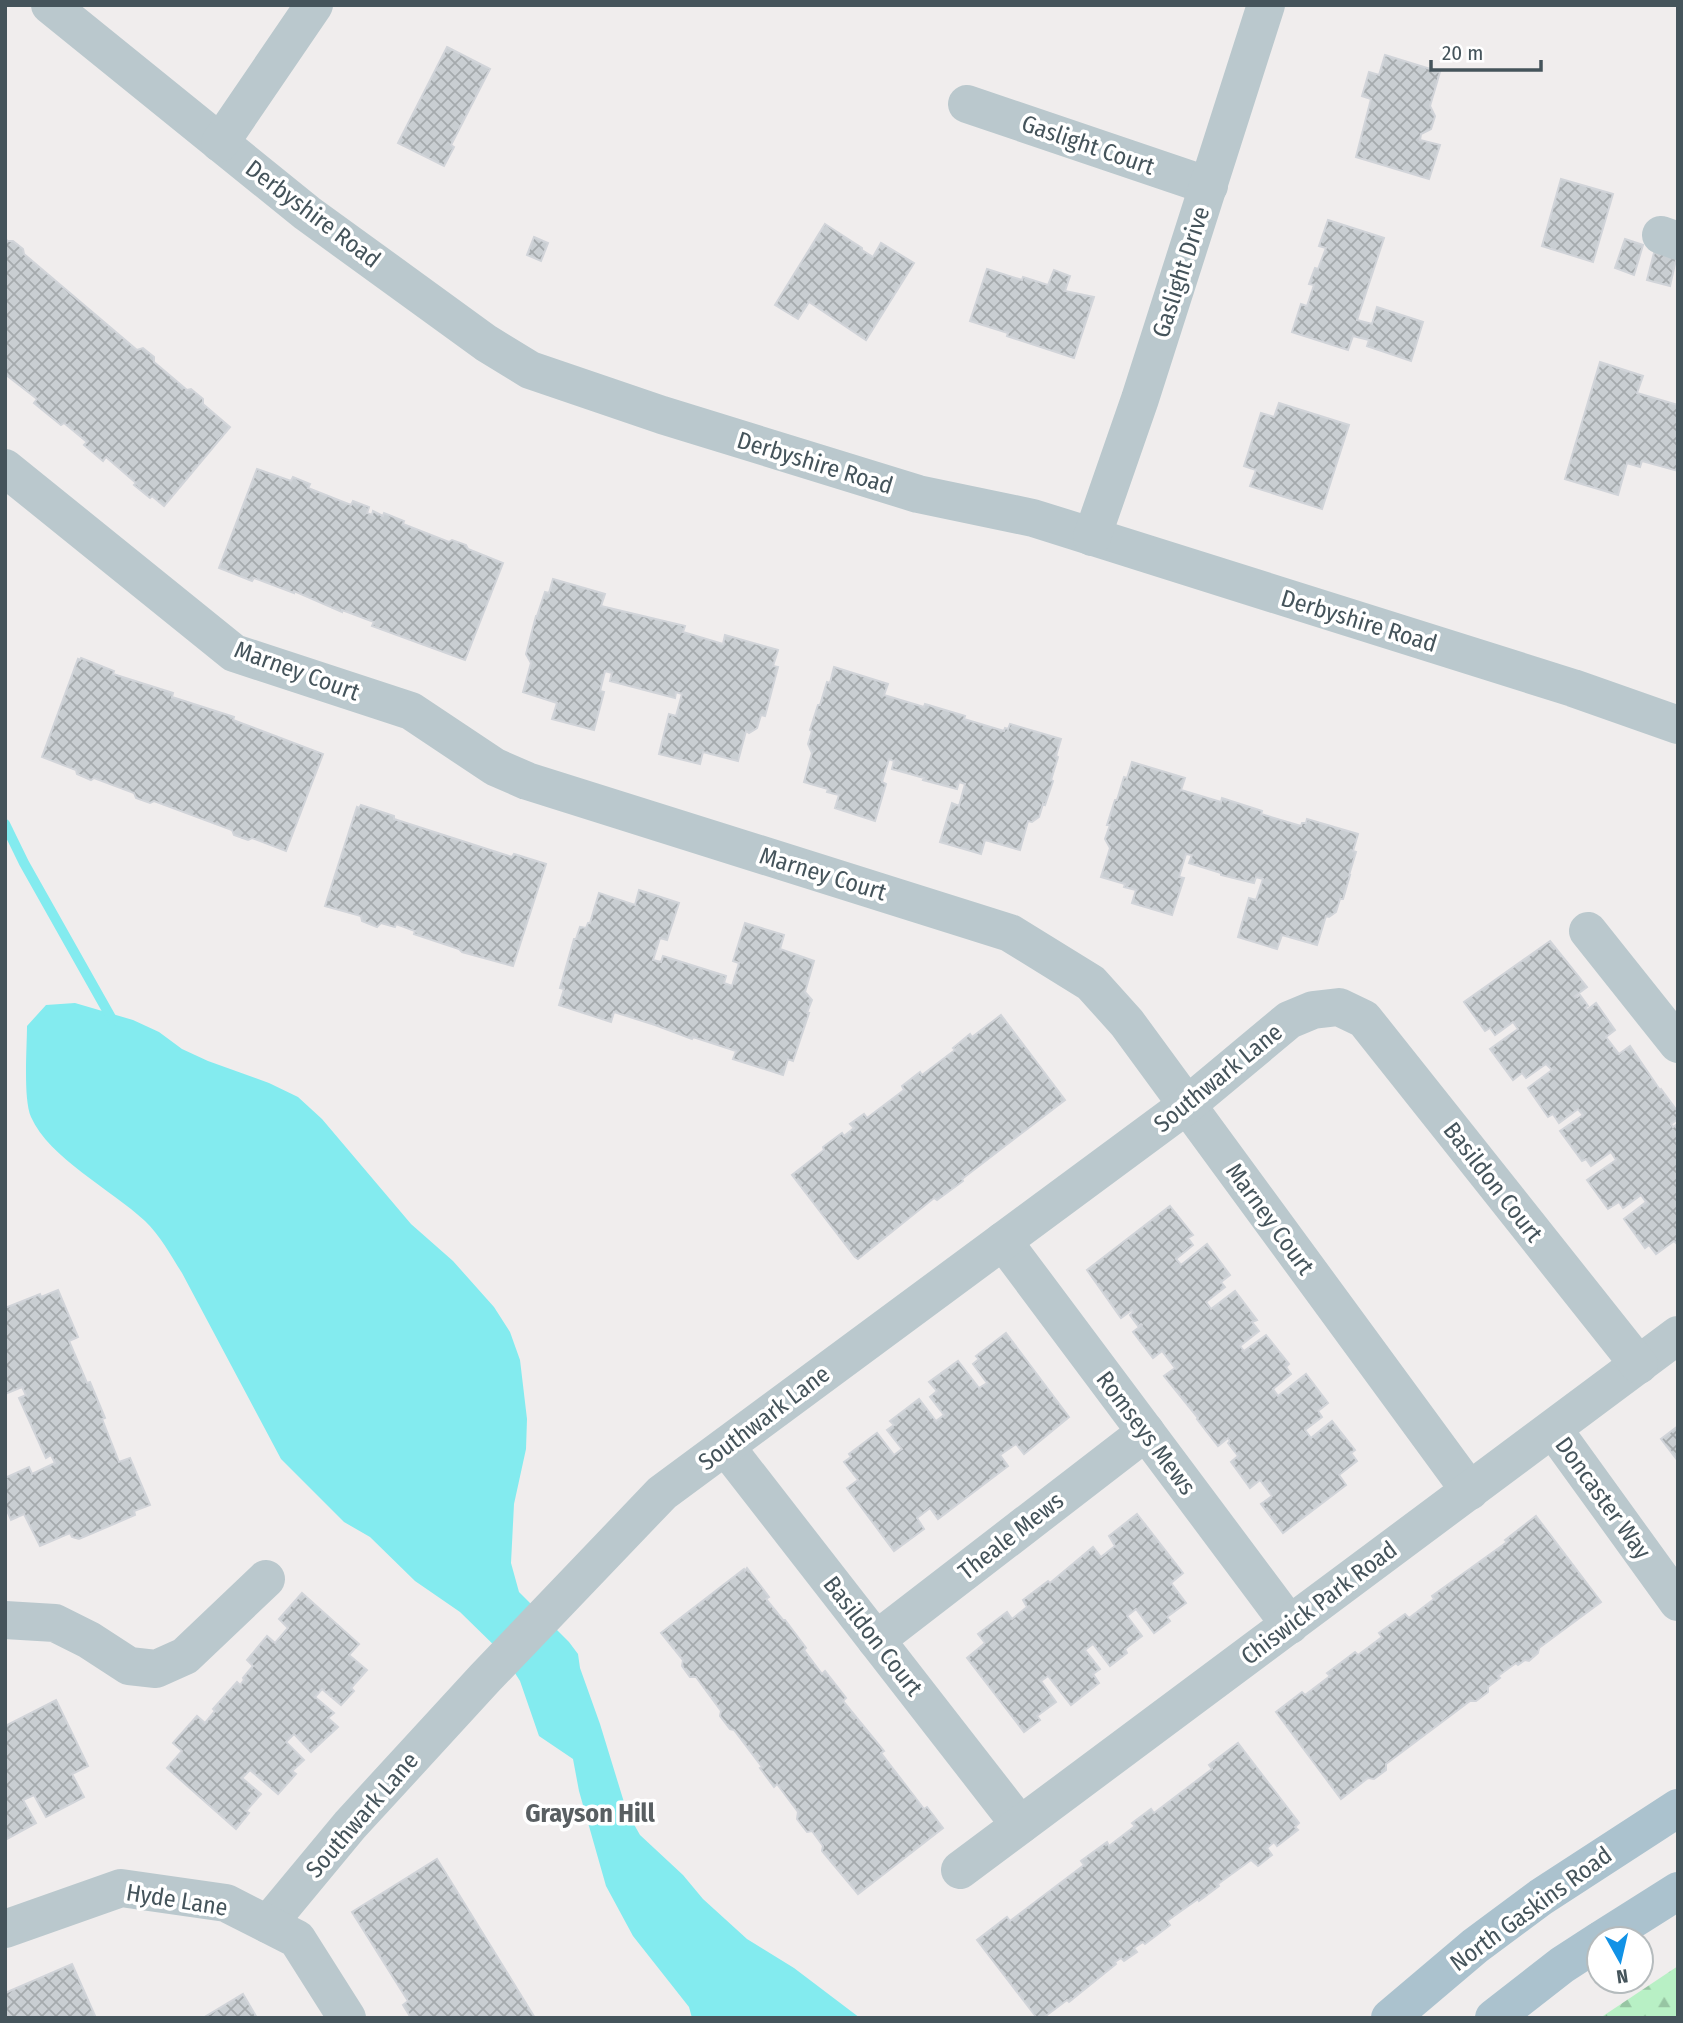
<svg xmlns="http://www.w3.org/2000/svg" width="1683" height="2023" viewBox="0 0 1683 2023" font-family="'Fira Sans Condensed',sans-serif">
  <defs>
    <pattern id="forest-firs" width="22" height="20" patternUnits="userSpaceOnUse" patternTransform="scale(1.75)"><rect width="22" height="20" fill="#b8f0c5"/><path d="M5 1l3.5 6h-7zM16 11l3.5 6h-7z" fill="#97c5a3"/></pattern>
    <pattern id="building-cross-hatch" width="8" height="8" patternUnits="userSpaceOnUse" patternTransform="scale(1.75)"><rect width="8" height="8" fill="#c9ced2"/><path d="M0 0l8 8M0 8l8-8" fill="none" stroke="#a5aaad"/></pattern>
  </defs>
  <rect width="100%" height="100%" fill="#f0eded"/>
  <path fill="url(#forest-firs)" d="M1678 1966V2018H1600Z"/>
  <path fill="#83ebef" d="M75 1003 133 1020 159 1032 182 1049 208 1061 269 1083 298 1097 322 1119 411 1224 453 1261 494 1307 510 1332 520 1360 527 1419 526 1449 514 1504 511 1563 519 1592 569 1642 578 1654 580 1668 600 1724 627 1812 640 1835 683 1875 703 1899 747 1939 794 1968 860 2018H692L689 2007 633 1936 606 1886 579 1791 573 1759 539 1736 520 1681 503 1654 460 1612 415 1581 370 1537 344 1522 281 1459 182 1273C171 1256 160 1235 145 1221 112 1190 49 1158 31 1117 23 1098 27 1048 27 1026L46 1005Z"/>
  <g fill="none" stroke-linecap="round" stroke-linejoin="round">
    <path stroke="#83ebef" stroke-width="10" d="M5 824 24 863 113 1021"/>
  </g>
  <g fill="url(#building-cross-hatch)" stroke="#d1d4d9" stroke-width="2">
    <path d="M447 47 490 69 451 145 454 147 444 166 398 143Z"/>
    <path d="M1385 55 1440 72 1430 106 1435 116 1431 129 1421 134 1420 140 1440 145 1429 179 1356 157 1371 99 1362 96 1369 72 1379 75Z"/>
    <path d="M1561 179 1613 194 1593 262 1542 246Z"/>
    <path d="M1328 220 1384 238 1357 320 1372 324 1377 307 1423 322 1411 361 1367 346 1369 340 1353 336 1348 350 1292 332 1301 304 1307 306 1314 285 1309 284 1315 268 1318 269 1326 248 1319 246Z"/>
    <path d="M825 224 862 248V250L873 257 881 243 914 263 866 340 809 302 798 319 775 305Z"/>
    <path d="M534 237 548 243 541 261 527 255Z"/>
    <path d="M5 239 8 241H13L23 249 24 254 137 350 143 348 154 357V362L187 390 191 389 203 399V404L230 427 164 506 152 496 150 498 134 485 136 483 106 457 103 461 84 445 87 442 64 423 61 425 34 403 37 399 5 374Z"/>
    <path d="M1625 239 1643 245 1634 275 1615 268Z"/>
    <path d="M1655 249 1677 255 1670 286 1647 280Z"/>
    <path d="M987 269 1022 280 1023 277 1048 285 1054 270 1070 276 1065 291 1094 297 1074 358 1007 336 1008 333 970 321Z"/>
    <path d="M1600 362 1643 376 1637 393 1678 405V471L1642 461 1640 467 1627 463 1618 495 1565 479Z"/>
    <path d="M1279 403 1349 425 1322 509 1250 486 1256 470 1244 466 1261 413 1274 417Z"/>
    <path d="M257 469 291 481 293 477 310 484 308 488 351 505 353 501 369 507 367 513 372 515 373 511 383 516 384 513 404 521 403 524 449 542 452 540 466 545 468 549 503 563 465 660 372 626 374 622 342 610V612L294 591V593L254 578 252 581 219 568Z"/>
    <path d="M553 579 605 594 601 606 685 626 683 632 723 644 725 635 778 650 773 666 778 667 765 716 761 715 757 728 749 733 746 731 738 761 703 752 700 764 659 754 669 714 676 716 682 694 676 692 675 698 610 681 612 673 605 671 600 691 604 692 594 730 552 719 557 703 523 692 531 663 526 654 536 616H537L545 592 549 593Z"/>
    <path d="M81 658 114 671 113 674 173 693 172 697 234 717 233 720 323 754 286 851 252 838 248 840 234 835 232 830 154 801 150 803 136 798 134 793 94 778 91 780 77 774 76 770 42 757 78 659 80 660Z"/>
    <path d="M834 667 888 684 884 695 924 707 925 704 965 716 964 719 1004 731 1005 728 1008 729 1010 724 1061 739 1056 756 1058 757 1051 780 1053 781 1045 805 1043 804 1039 817 1032 822 1028 821 1020 850 985 840 981 854 940 842 952 803 959 806 965 784 959 782 957 789 923 780 924 778 892 769 894 761 889 759 882 782 886 784 875 821 835 808 839 795 827 792 828 789 804 782 812 753 808 744 812 731 810 730 818 705H820L827 682 830 683Z"/>
    <path d="M1132 762 1185 778 1181 790 1221 802 1222 798 1262 811 1261 814 1301 826 1302 823H1306L1307 819 1358 834 1353 851 1356 852 1349 875H1350L1343 899H1340L1336 912 1329 917 1326 916 1317 945 1282 935 1277 949 1238 937 1249 898 1256 900 1263 879 1256 877 1254 883 1221 875V873L1189 863 1192 855 1186 854 1179 877 1184 878 1172 915 1132 903 1136 890 1124 887 1125 884 1101 877 1110 848 1105 839 1110 825H1107L1115 800H1117L1124 777 1127 778Z"/>
    <path d="M361 805 394 816V819L512 857 514 854 546 864 513 966 462 952 459 949 414 934 415 931 396 924 395 927 381 923 377 927 362 921 361 916 325 906 357 807 359 808Z"/>
    <path d="M639 890 679 903 667 940 660 938 653 960 661 962 663 956 726 976 724 983 732 986 739 963 733 961 745 923 784 935 780 949 814 961 805 992 812 1000 807 1013H809L793 1061 788 1059 783 1075 733 1059 736 1051 693 1037 692 1039 655 1025 614 1012 611 1022 559 1005 564 989 560 988 574 939H576L580 927 586 928 588 923H590L599 893 635 905Z"/>
    <path d="M1550 941 1587 987 1575 996 1577 997 1580 995 1588 1006 1585 1008 1587 1010 1596 1003 1615 1030 1606 1037 1619 1054 1630 1046 1660 1090 1661 1089 1678 1112V1119L1671 1124 1673 1127 1676 1125 1678 1128V1245L1674 1241 1656 1254 1649 1245 1645 1248 1624 1219 1646 1202 1641 1195 1623 1208 1619 1202 1608 1209 1587 1180 1616 1160 1611 1152 1591 1166 1586 1159 1582 1161 1560 1131 1583 1115 1578 1109 1559 1123 1553 1114 1548 1117 1528 1088 1552 1070 1546 1064 1526 1078 1522 1073 1513 1080 1490 1049 1518 1029 1513 1022 1495 1035 1490 1028 1485 1031 1464 1002Z"/>
    <path d="M1001 1015 1065 1100 962 1179 963 1181 937 1200 934 1198 858 1259 855 1257 792 1175 824 1150 823 1147 842 1133 844 1136 854 1128 850 1124 864 1114 867 1118 904 1090 902 1086 920 1072 922 1075 955 1050 953 1048 970 1034 972 1037Z"/>
    <path d="M1170 1206 1193 1235 1188 1238 1193 1245 1176 1259 1181 1265 1207 1244 1230 1275 1221 1282 1225 1287 1206 1302 1211 1309 1235 1291 1257 1320 1252 1322 1259 1331 1240 1346 1244 1351 1266 1335 1289 1364 1286 1367 1291 1374 1273 1389 1278 1396 1306 1374 1328 1403 1318 1411 1322 1417 1305 1430 1311 1438 1332 1421 1355 1450 1351 1453 1357 1461 1339 1475 1346 1485 1283 1533 1261 1504 1272 1496 1260 1480 1250 1488 1231 1462 1238 1456 1228 1443 1230 1441 1228 1438 1218 1446 1197 1419 1198 1418 1164 1376 1175 1368 1162 1351 1153 1358 1133 1332 1142 1325 1141 1324 1138 1326 1130 1315 1133 1312 1132 1310 1121 1318 1087 1270Z"/>
    <path d="M58 1290 78 1337 69 1341 87 1383 90 1382 105 1418 102 1419 119 1462 130 1458 150 1505 134 1511 135 1515 79 1539 72 1537 70 1533 40 1546 24 1514 11 1520 5 1506V1478L29 1467 32 1474 55 1463 51 1455 46 1458 19 1398 26 1395 22 1387 5 1394V1308L40 1294 41 1297Z"/>
    <path d="M1006 1333 1069 1417 1024 1454 1016 1444 1000 1455 1008 1466 938 1519 930 1508 917 1518 924 1529 894 1551 847 1488 858 1480 844 1462 851 1457 849 1454 877 1433 894 1455 902 1449 887 1430 894 1425 890 1421 919 1399 936 1421 944 1415 930 1397 937 1391 929 1382 958 1361 979 1388 987 1383 973 1364 979 1359 976 1356Z"/>
    <path d="M1678 1426V1461L1661 1439Z"/>
    <path d="M1137 1514 1183 1573 1171 1583 1186 1603 1167 1617 1170 1621 1154 1633 1136 1609 1127 1616 1142 1636 1125 1649 1127 1653 1110 1666 1093 1644 1085 1650 1100 1669 1093 1674 1099 1683 1071 1705 1048 1676 1041 1681 1056 1702 1037 1716 1040 1720 1024 1732 967 1658 985 1643 978 1634 1007 1612 1012 1619 1027 1607 1023 1600 1048 1581 1050 1583 1093 1547 1101 1557 1115 1546 1109 1536Z"/>
    <path d="M1536 1516 1601 1602 1539 1648 1538 1653 1529 1661 1525 1660 1518 1665 1516 1663 1498 1676 1500 1678 1488 1687V1692L1476 1701H1470L1386 1764V1770L1374 1779 1368 1778 1341 1799 1276 1712 1302 1692 1305 1695 1330 1676 1327 1673 1355 1652 1358 1655 1382 1637 1379 1633 1405 1614 1409 1618 1434 1599 1432 1596 1507 1542 1505 1540Z"/>
    <path d="M747 1568 769 1597 766 1599 783 1620H785L806 1648 804 1650 822 1674 825 1671 846 1698 843 1701 884 1751 881 1753 924 1809 927 1807 943 1828 858 1894 822 1851 823 1846 812 1831 807 1832 797 1819 798 1812 777 1784 774 1787 760 1768 762 1767 734 1730 730 1729 720 1716 721 1711 696 1677H690L682 1666 683 1660 661 1633 744 1569 745 1571Z"/>
    <path d="M302 1593 359 1644 349 1655 367 1670 351 1688 354 1691 341 1705 322 1689 315 1697 334 1713 328 1718 338 1727 311 1752 294 1734 286 1742 304 1760 292 1771 296 1774 278 1794 250 1770 242 1778 261 1794 246 1811 249 1813 236 1829 167 1768 182 1751 173 1743 197 1716 205 1723 215 1711 213 1709 237 1682 240 1685 244 1680 243 1678 253 1666 247 1660 267 1636 275 1643 288 1628 279 1619Z"/>
    <path d="M56 1700 88 1766 72 1774 84 1797 46 1817 34 1795 23 1800 36 1823 5 1840V1726Z"/>
    <path d="M1238 1743 1299 1823 1295 1827 1298 1830 1277 1846 1274 1842 1267 1848 1272 1855 1258 1866 1251 1860 1218 1884 1219 1886 1199 1901 1198 1899 1167 1921 1170 1925 1145 1944 1143 1942 1134 1948 1137 1952 1124 1961 1121 1958 1115 1962 1116 1964 1069 2002 1067 2000 1043 2018H1037L977 1940 1007 1917 1010 1921 1084 1865 1081 1861 1107 1842 1109 1846 1135 1826 1132 1823 1151 1809 1154 1813 1212 1769 1209 1765Z"/>
    <path d="M437 1859 535 2018H411L403 2005 408 2001 352 1912Z"/>
    <path d="M72 1964 96 2018H5V1993Z"/>
    <path d="M243 1994 257 2018H203Z"/>
  </g>
  <g fill="none" stroke-linecap="round" stroke-linejoin="round">
    <g stroke="#bac8cd" stroke-width="38">
      <path d="M50 5 307 213 486 343 530 370 662 415 918 494 1033 518 1573 688 1678 725"/>
      <path d="M967 104 1209 186"/>
      <path d="M220 143 314 5"/>
      <path d="M1661 235 1678 241"/>
      <path d="M5 468 234 653 411 711 495 767 527 781 1010 933 1091 983 1127 1023 1470 1491"/>
      <path d="M1092 537 1140 399 1266 5"/>
      <path d="M1588 931 1678 1044"/>
      <path d="M1003 1241 1290 1625"/>
      <path d="M1553 1429 1678 1602"/>
      <path d="M726 1447 1020 1825"/>
      <path d="M5 1620 55 1623 89 1640 129 1666 156 1669 185 1656 266 1579"/>
      <path d="M876 1640 1146 1432"/>
      <path d="M960 1870 1678 1335"/>
      <path d="M268 1924 350 1825 485 1678 662 1493 1187 1105 1289 1020 1313 1010 1339 1007 1364 1019 1639 1365"/>
      <path d="M5 1929 121 1888 226 1903 297 1939 347 2018"/>
    </g>
    <g stroke="#abc2ce" stroke-width="38">
      <path d="M1602 1939 1678 1891"/>
      <path d="M1390 2018 1475 1946 1541 1897 1678 1808"/>
      <path d="M1494 2018 1562 1965 1599 1941"/>
    </g>
  </g>
  <g text-anchor="middle" dominant-baseline="central" stroke-width="7" stroke-linejoin="round" paint-order="stroke">
    <g font-size="24" fill="#45545b" stroke="#fff">
      <text transform="translate(1088 145) rotate(19)">Gaslight Court</text>
      <text transform="translate(313 214) rotate(37)">Derbyshire Road</text>
      <text transform="translate(1181 272) rotate(-72)">Gaslight Drive</text>
      <text transform="translate(815 463) rotate(17)">Derbyshire Road</text>
      <text transform="translate(1359 621) rotate(17)">Derbyshire Road</text>
      <text transform="translate(297 671) rotate(20)">Marney Court</text>
      <text transform="translate(823 874) rotate(17)">Marney Court</text>
      <text transform="translate(1218 1078) rotate(-39)">Southwark Lane</text>
      <text transform="translate(1493 1182) rotate(52)">Basildon Court</text>
      <text transform="translate(1270 1219) rotate(54)">Marney Court</text>
      <text transform="translate(764 1418) rotate(-37)">Southwark Lane</text>
      <text transform="translate(1146 1433) rotate(53)">Romseys Mews</text>
      <text transform="translate(1603 1498) rotate(54)">Doncaster Way</text>
      <text transform="translate(1011 1536) rotate(-38)">Theale Mews</text>
      <text transform="translate(1319 1603) rotate(-37)">Chiswick Park Road</text>
      <text transform="translate(873 1636) rotate(52)">Basildon Court</text>
      <text transform="translate(362 1815) rotate(-49)">Southwark Lane</text>
      <text transform="translate(177 1900) rotate(9)">Hyde Lane</text>
      <text transform="translate(1531 1909) rotate(-36)">North Gaskins Road</text>
    </g>
    <g font-size="26" font-weight="bold" fill="#595f62" stroke="#fff">
      <text x="590" y="1813">Grayson Hill</text>
    </g>
  </g>
  <rect width="1683" height="2023" fill="none" stroke="#45545b" stroke-width="14"/>
  <g transform="translate(1620 1960) rotate(172)"><circle r="33" fill="#ffffff" stroke="#b5bbbd" stroke-width="2"/>
  <path d="M0-5L12 26L0 18L-12 26Z" fill="#1192e6"/>
  <text y="-10" font-size="19" font-weight="bold" text-anchor="middle" fill="#45545b">N</text>
  </g>
  <path d="M1431 60v10h110v-10" fill="none" stroke="#45545b" stroke-width="3.5"/>
  <text x="1442" y="60" font-size="21" fill="#45545b" stroke="#ffffff" stroke-width="5" paint-order="stroke">20 m</text>
</svg>
